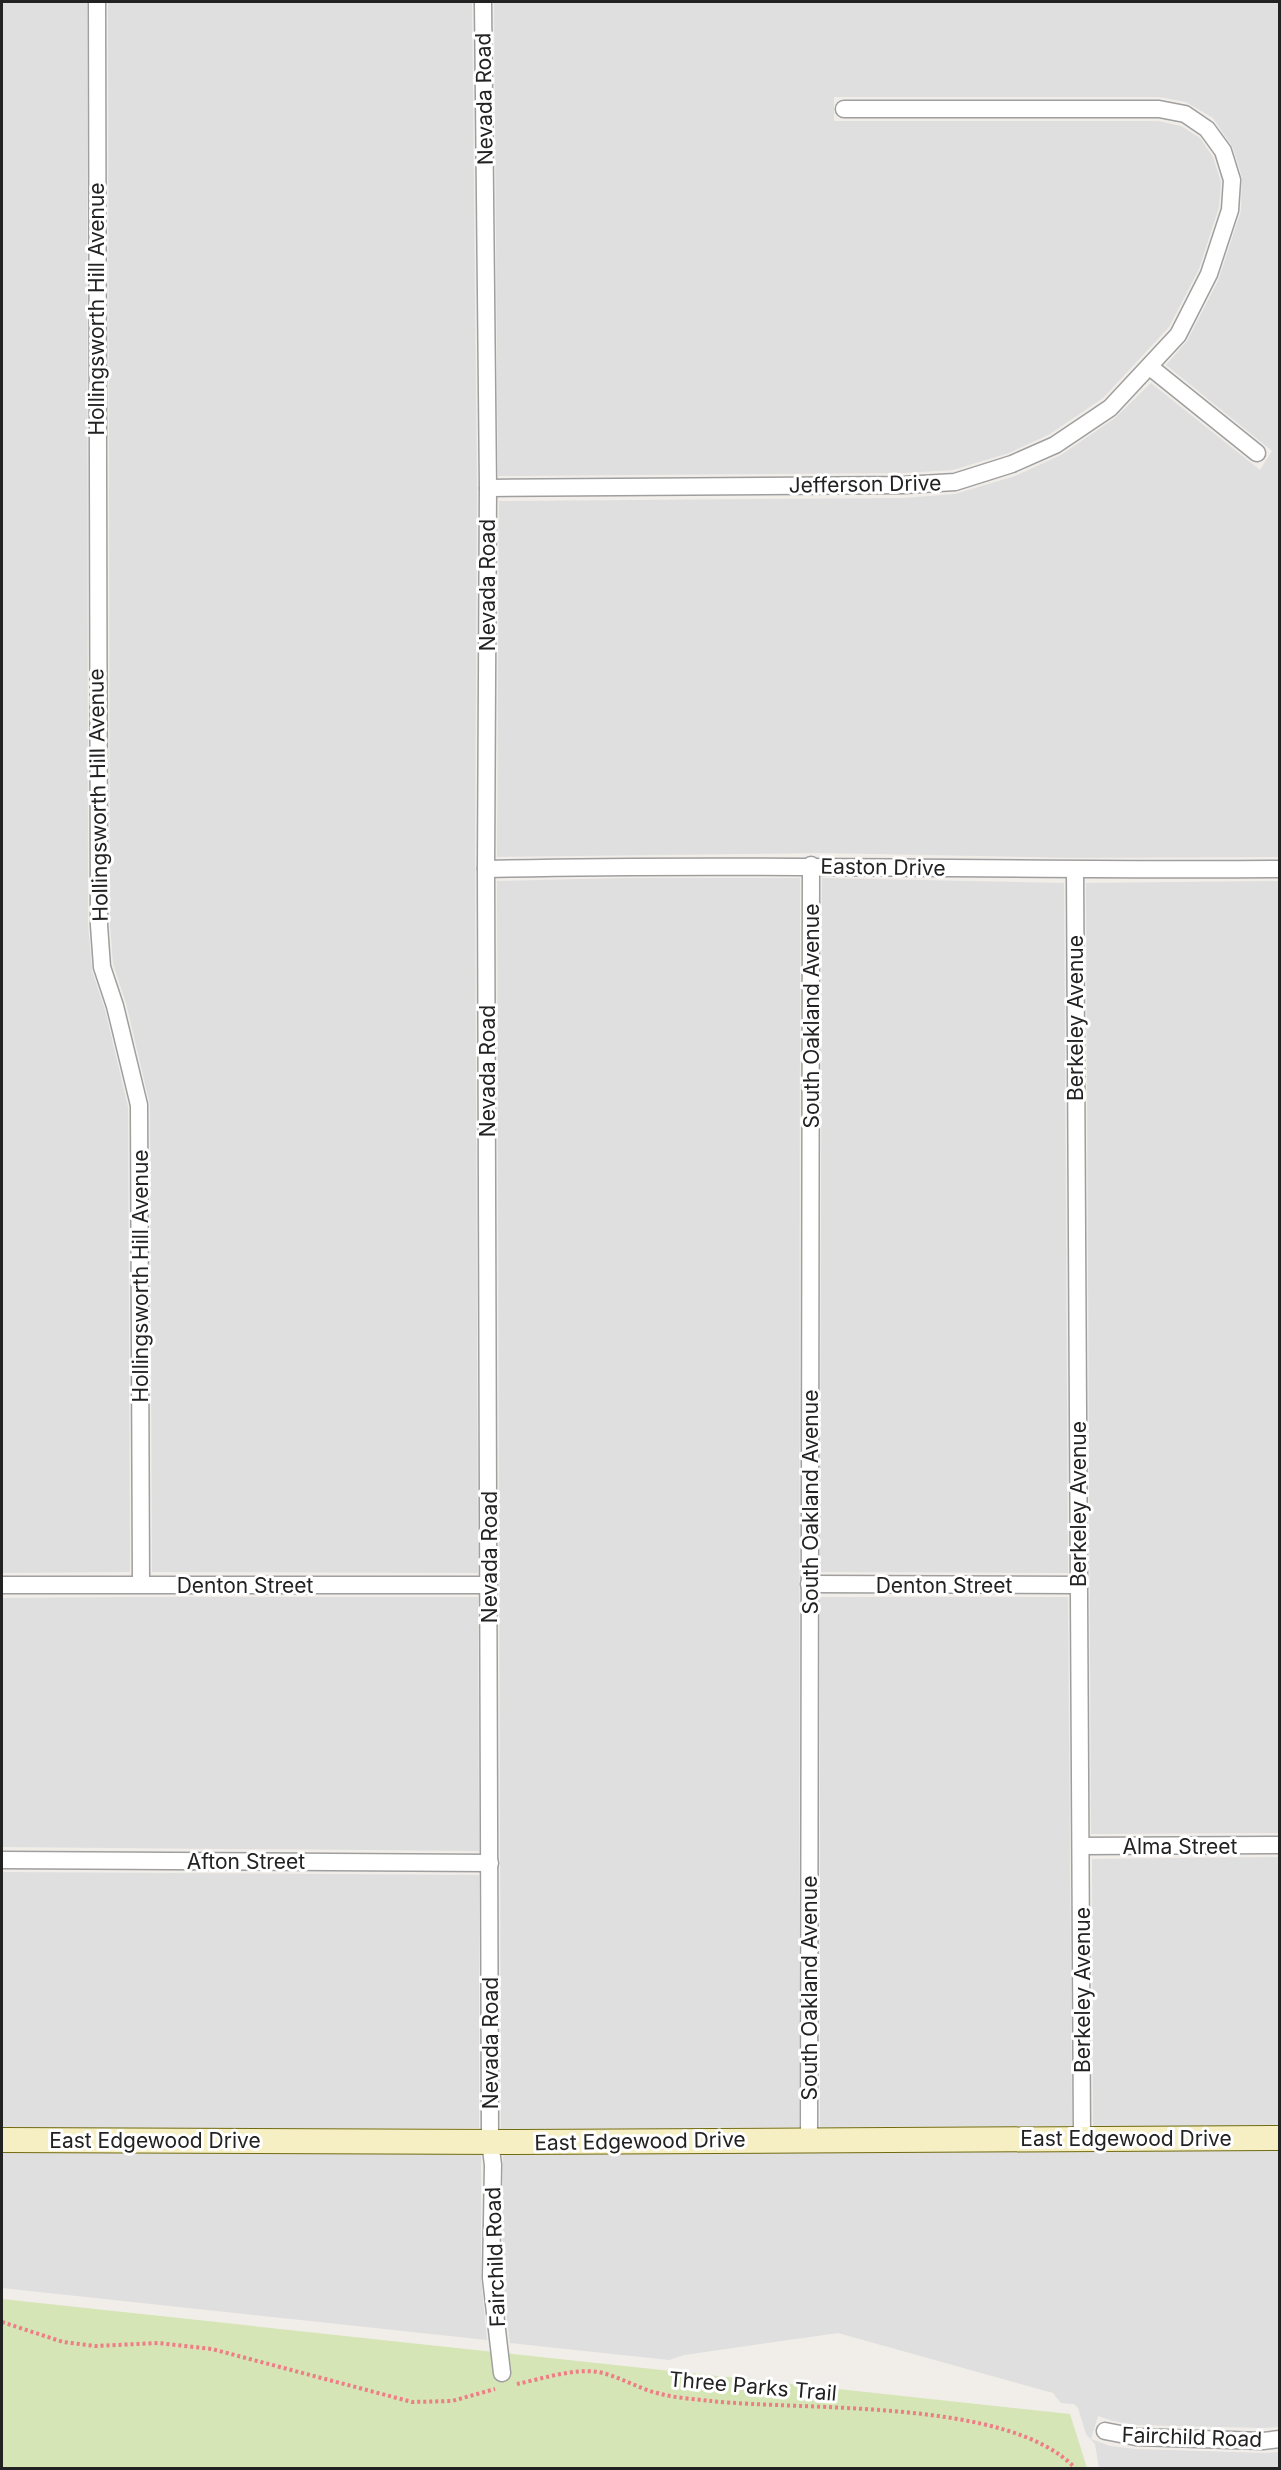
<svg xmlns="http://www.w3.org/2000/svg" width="1281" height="2470" viewBox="0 0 1281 2470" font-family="Inter,sans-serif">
  <rect width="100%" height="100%" fill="#f1ede9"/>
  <g fill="#dfdfdf">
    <path d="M2 2H87L88 925 92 971 105 1010 128 1107 130 1572 2 1573Z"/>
    <path d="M108 2H472L477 488 475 857 478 1573 152 1572 150 1105 126 1003 113 964 110 924Z"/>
    <path d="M494 2H1279V857L1075 858 822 853 497 857 499 501 904 498 955 494 1015 476 1061 455 1115 418 1151 383 1260 470 1272 451 1166 365 1187 341 1218 281 1241 211 1242 177 1233 148 1213 118 1186 102 1159 97H834V121H1158L1181 126 1200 138 1213 157 1221 182 1219 207 1199 269 1169 327 1103 398 1050 434 1009 453 953 470 904 473 498 476Z"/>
    <path d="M625 878H800L799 2127 501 2129 497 881Z"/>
    <path d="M822 878 1064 883 1068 1573 820 1572Z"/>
    <path d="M1279 881V1833L1091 1834 1086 883Z"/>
    <path d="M141 1597H478L479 1851 2 1847V1598Z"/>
    <path d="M820 1597H1068L1072 2126 820 2127Z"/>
    <path d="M1279 1857V2126H1093L1092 1859Z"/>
    <path d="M2 1872 479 1875V2128H2Z"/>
    <path d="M1279 2150V2427L1262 2428 1137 2425 1113 2421 1098 2416 1091 2439 1110 2446 1136 2449 1264 2453 1279 2452V2468H1099L1095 2444 1086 2434 1078 2408 1074 2404 1061 2403 1053 2393 838 2333 684 2355 669 2360 510 2343 502 2277 503 2154Z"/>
    <path d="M2 2153H481V2279L487 2340 2 2288Z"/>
  </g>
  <path fill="#d5e5b5" d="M2 2299 1070 2414 1087 2468H2Z"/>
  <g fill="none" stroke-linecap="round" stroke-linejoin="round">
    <g stroke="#9f9f9f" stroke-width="19">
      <g id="street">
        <path d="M97 2 99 925 102 967 115 1006 139 1105 141 1584"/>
        <path d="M483 2 488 488 486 869 490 2141 493 2165 491 2278 502 2373"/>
        <path d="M1150 367 1257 453"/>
        <path d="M488 488 904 485 955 482 1012 464 1055 445 1110 408 1178 335 1209 274 1230 210 1232 180 1223 151 1207 129 1185 114 1159 109H844"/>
        <path d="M486 869C750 863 1015 871 1280 869"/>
        <path d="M1075 870 1082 2138"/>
        <path d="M809 1584 1079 1585"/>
        <path d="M2 1585H489"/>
        <path d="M1081 1846 1280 1845"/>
        <path d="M2 1860 490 1863"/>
        <path d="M809 2139 811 865"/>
        <path d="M1105 2431 1136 2437 1263 2441 1280 2439"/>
      </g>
    </g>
    <g stroke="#716b10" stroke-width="26">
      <path id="secondary" d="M2 2140 514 2142 1280 2138"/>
    </g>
    <g stroke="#ee7d85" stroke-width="4" stroke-dasharray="3 3" stroke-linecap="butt">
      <path d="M2 2322 63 2342 95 2346 158 2343 212 2349 412 2402 452 2401 495 2389"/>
      <path d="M517 2384C541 2379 574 2368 598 2372 619 2376 637 2388 657 2393 674 2398 694 2399 711 2401 805 2411 1009 2398 1075 2468"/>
    </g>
    <use href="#street" stroke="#fff" stroke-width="16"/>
    <use href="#secondary" stroke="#f5efc3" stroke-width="24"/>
  </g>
  <g text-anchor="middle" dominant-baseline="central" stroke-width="6" stroke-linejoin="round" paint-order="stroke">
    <g font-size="21" fill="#222" stroke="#fff">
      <text transform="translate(484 99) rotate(-91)">Nevada Road</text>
      <text transform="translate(96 309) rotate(-90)">Hollingsworth Hill Avenue</text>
      <text transform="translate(865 484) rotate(-1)">Jefferson Drive</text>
      <text transform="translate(487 585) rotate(-90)">Nevada Road</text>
      <text transform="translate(98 795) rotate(-91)">Hollingsworth Hill Avenue</text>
      <text transform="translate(883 867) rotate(1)">Easton Drive</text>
      <text transform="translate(811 1016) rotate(-90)">South Oakland Avenue</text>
      <text transform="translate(1075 1018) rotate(-90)">Berkeley Avenue</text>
      <text transform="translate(487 1071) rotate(-90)">Nevada Road</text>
      <text transform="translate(140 1276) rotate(-90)">Hollingsworth Hill Avenue</text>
      <text transform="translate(810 1502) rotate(-90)">South Oakland Avenue</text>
      <text transform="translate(1078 1504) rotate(-90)">Berkeley Avenue</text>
      <text transform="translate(489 1557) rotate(-90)">Nevada Road</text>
      <text x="245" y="1585">Denton Street</text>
      <text x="944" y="1585">Denton Street</text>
      <text x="1180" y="1846">Alma Street</text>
      <text x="246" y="1861">Afton Street</text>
      <text transform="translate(809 1988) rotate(-90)">South Oakland Avenue</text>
      <text transform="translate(1082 1990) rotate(-90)">Berkeley Avenue</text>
      <text transform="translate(490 2043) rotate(-90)">Nevada Road</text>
      <text x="1126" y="2138">East Edgewood Drive</text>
      <text x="155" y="2140">East Edgewood Drive</text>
      <text transform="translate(640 2141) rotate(-1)">East Edgewood Drive</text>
      <text transform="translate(495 2257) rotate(-92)">Fairchild Road</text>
      <text transform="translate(753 2386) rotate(5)">Three Parks Trail</text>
      <text transform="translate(1192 2437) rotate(2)">Fairchild Road</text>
    </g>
  </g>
  <rect width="1281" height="2470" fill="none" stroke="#222222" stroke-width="6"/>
</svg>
